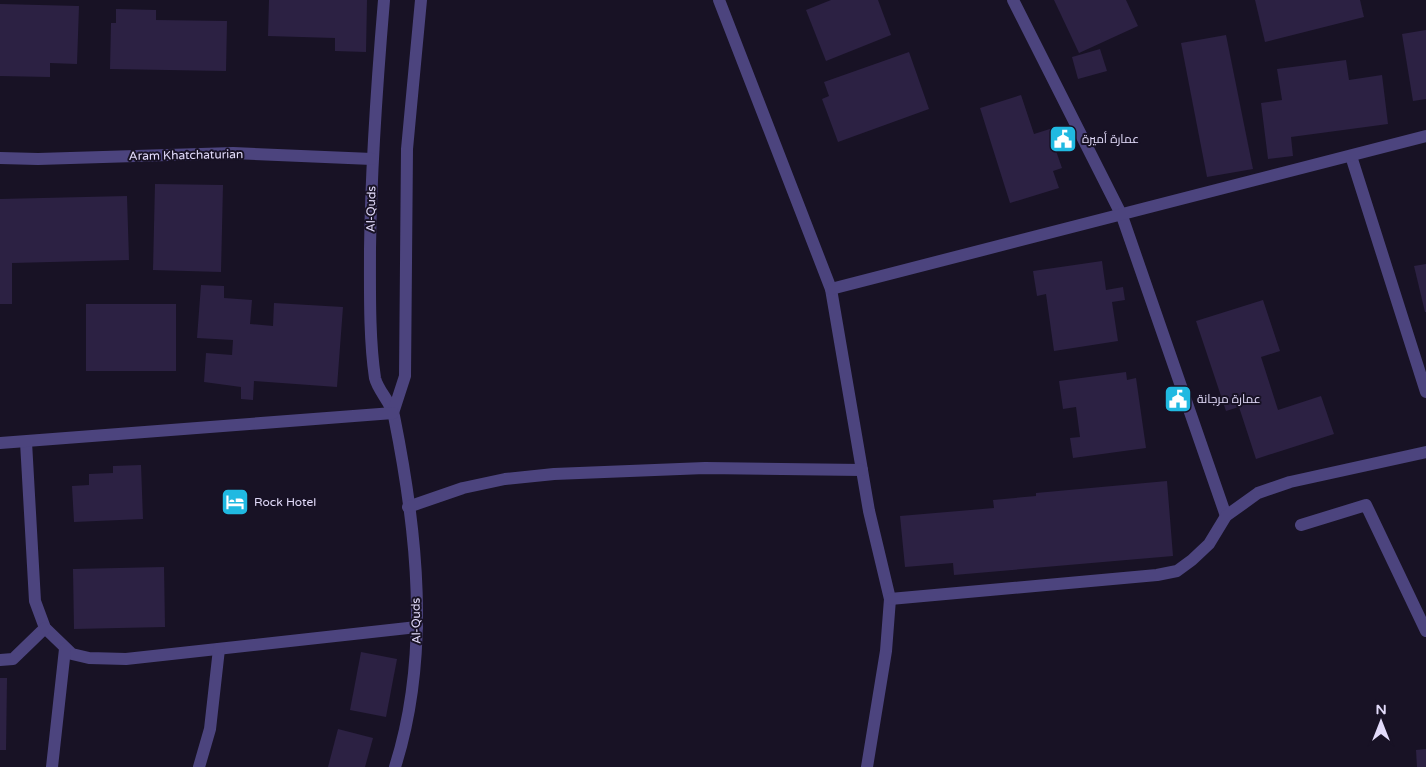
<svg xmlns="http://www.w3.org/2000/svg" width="1426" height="767" viewBox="0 0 1426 767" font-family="'Varela Round',Cairo,sans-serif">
  <rect width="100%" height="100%" fill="#181225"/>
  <g fill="#2c2143">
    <path d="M269 0H367L366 52 335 51V38L268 36Z"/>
    <path d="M831 0H878L891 35 826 61 806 10Z"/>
    <path d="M1054 0H1126L1138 26 1079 53Z"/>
    <path d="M1255 0H1360L1364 17 1265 42Z"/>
    <path d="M0 4 79 6 77 64 50 63V77L0 76Z"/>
    <path d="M116 9 156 10V20L227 21 226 71 110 69 111 23H116Z"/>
    <path d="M1426 30V99L1413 101 1402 34Z"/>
    <path d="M1226 35 1253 169 1207 177 1181 43Z"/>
    <path d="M1100 49 1107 71 1078 79 1072 57Z"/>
    <path d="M909 52 929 109 838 142 822 99 829 96 824 82Z"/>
    <path d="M1346 60 1349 80 1382 75 1388 124 1291 137 1293 156 1268 159 1261 103 1282 100 1277 69Z"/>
    <path d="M1021 95 1034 134 1053 128 1059 146 1055 148 1062 168 1053 171 1059 188 1010 203 980 108Z"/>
    <path d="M155 184 223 185 221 272 153 270Z"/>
    <path d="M127 196 129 260 12 263V304H0V199Z"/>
    <path d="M1102 261 1106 290 1123 287 1125 300 1112 302 1118 341 1054 351 1046 294 1037 296 1033 271Z"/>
    <path d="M1426 264V312H1425L1414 266Z"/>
    <path d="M201 285 224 286V298L252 300 250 324 273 326 274 303 343 307 337 387 254 381 253 400 241 399V387L204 382 206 353 232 355 233 340 197 338Z"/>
    <path d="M1263 300 1280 351 1261 357 1278 410 1321 396 1334 434 1256 459 1239 407 1226 411 1196 321Z"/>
    <rect x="86" y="304" width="90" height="67"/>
    <path d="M1126 372 1127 380 1136 378 1146 448 1073 458 1070 438 1080 437 1076 407 1063 409 1059 381Z"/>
    <path d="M141 465 143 519 74 522 72 486 89 485V474L113 473V466Z"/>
    <path d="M1167 481 1173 556 954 575 953 563 905 567 900 516 994 508 993 500 1036 496V493Z"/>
    <path d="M164 567 165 627 74 629 73 569Z"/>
    <path d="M361 652 397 659 386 717 350 710Z"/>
    <path d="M0 678H7L6 750H0Z"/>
    <path d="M338 729 373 738 365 767H328Z"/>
    <path d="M1426 749V767H1417L1416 750Z"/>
  </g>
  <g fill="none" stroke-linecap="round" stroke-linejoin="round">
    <g stroke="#4c447e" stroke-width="12">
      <path d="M384 0C377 83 371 166 370 249 370 289 369 338 375 378 378 391 391 402 394 416 417 530 431 654 395 767"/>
      <path d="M719 0 831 289 869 511 890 599 886 651 867 767"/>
      <path d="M1013 0 1122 216 1226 516"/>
      <path d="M1351 156 1426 392"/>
      <path d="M0 158 38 159 233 153 372 159"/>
      <path d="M831 289 1426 136"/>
      <path d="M393 413 405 376 407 149 421 0"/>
      <path d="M26 442 35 601 45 628 72 654 89 658 126 659 417 627"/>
      <path d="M0 443 393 413"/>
      <path d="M408 507 463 488 505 479 554 474 705 468 862 470"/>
      <path d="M1301 525 1366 505 1426 631"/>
      <path d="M890 599 1157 575 1177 571 1192 560 1209 544 1226 516 1258 493 1290 482 1426 452"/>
      <path d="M0 660 13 659 45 628"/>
      <path d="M52 767 65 649"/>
      <path d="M199 767 210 729 219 649"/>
    </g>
  </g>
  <defs>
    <g id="civic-square" transform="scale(1.4375)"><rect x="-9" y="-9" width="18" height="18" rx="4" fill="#20b9e1" stroke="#181225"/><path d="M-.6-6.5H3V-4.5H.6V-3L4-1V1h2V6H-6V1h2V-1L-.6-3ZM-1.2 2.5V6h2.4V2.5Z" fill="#fff"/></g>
    <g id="hotel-square" transform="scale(1.4375)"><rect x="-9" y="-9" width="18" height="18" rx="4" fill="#20b9e1" stroke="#181225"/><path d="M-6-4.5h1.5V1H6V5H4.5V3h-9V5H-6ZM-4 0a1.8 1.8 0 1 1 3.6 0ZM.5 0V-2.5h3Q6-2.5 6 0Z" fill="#fff"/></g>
  </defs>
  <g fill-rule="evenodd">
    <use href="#civic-square" x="1063" y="139"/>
    <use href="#civic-square" x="1178" y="399"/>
    <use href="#hotel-square" x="235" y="502"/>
  </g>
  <g text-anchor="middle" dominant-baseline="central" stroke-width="4" stroke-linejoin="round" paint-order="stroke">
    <g font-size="12" fill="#e2dbfa" stroke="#181225" text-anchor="start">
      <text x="1082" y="139">عمارة أميرة</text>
      <text x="1197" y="399">عمارة مرجانة</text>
      <text x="254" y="502">Rock Hotel</text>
    </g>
    <g font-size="12" fill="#e2dbfa" stroke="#181225">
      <text transform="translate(186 155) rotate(-1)">Aram Khatchaturian</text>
      <text transform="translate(371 209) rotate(-89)">Al-Quds</text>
      <text transform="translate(416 621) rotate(-91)">Al-Quds</text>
    </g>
  </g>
  <g transform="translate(1381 722)" stroke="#181225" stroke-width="4" paint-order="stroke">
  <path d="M0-4L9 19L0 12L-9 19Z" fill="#e2dbfa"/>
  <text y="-8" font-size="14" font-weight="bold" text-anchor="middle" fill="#e2dbfa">N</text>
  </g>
</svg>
